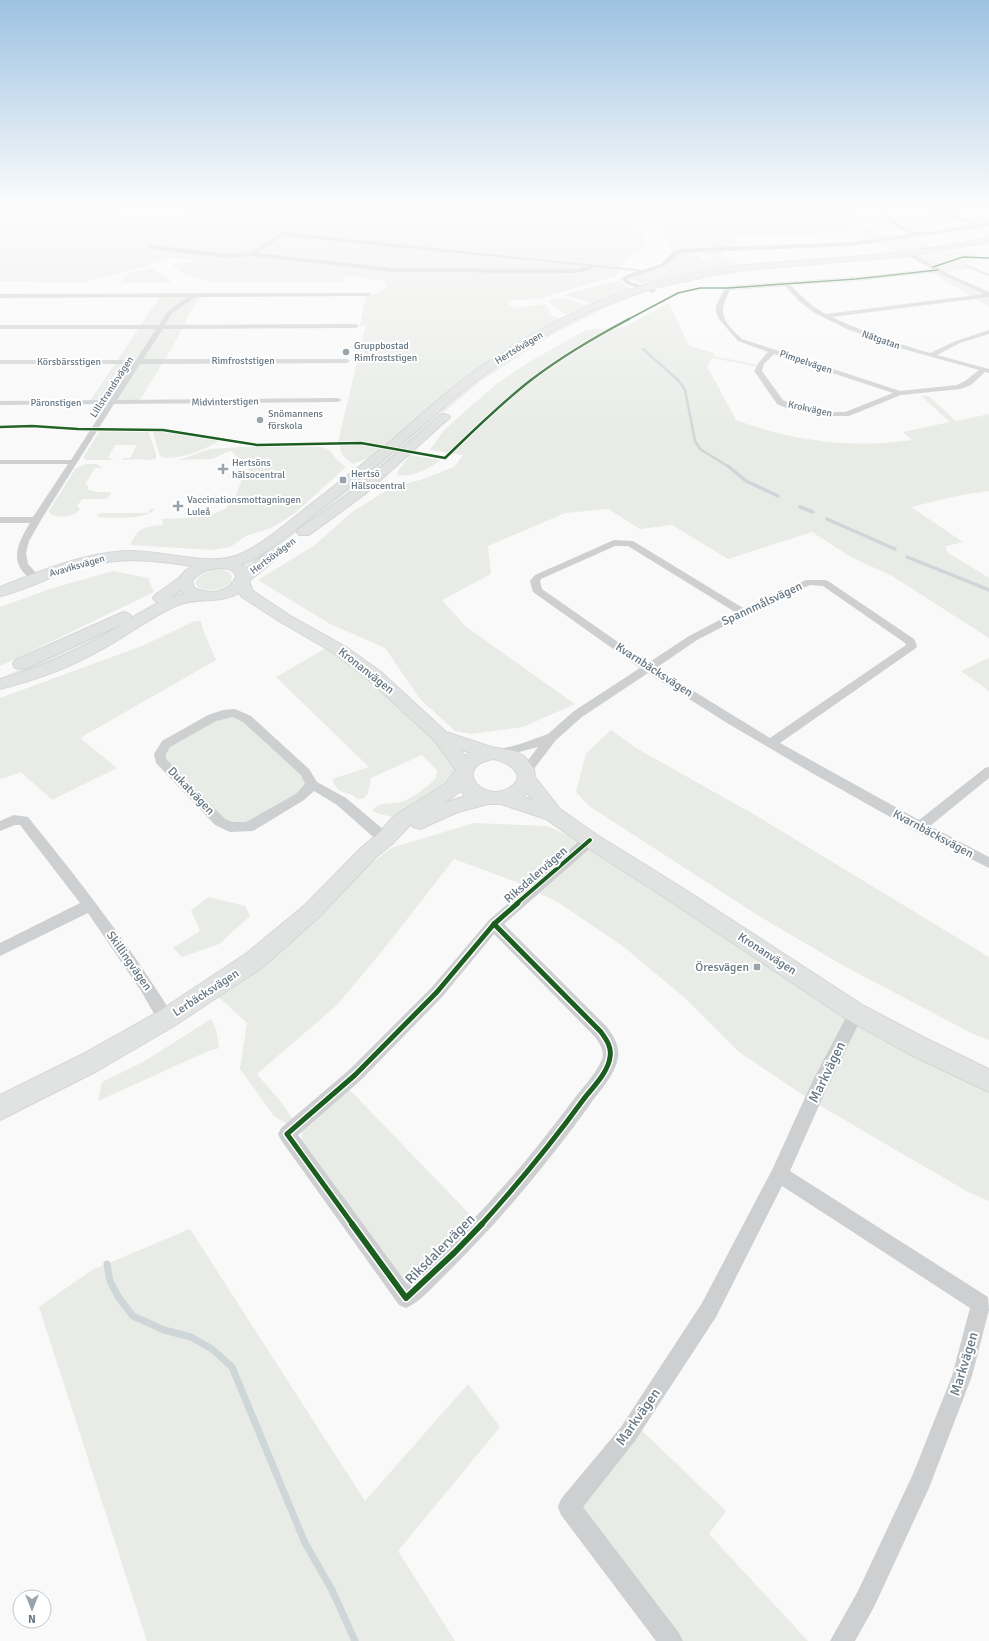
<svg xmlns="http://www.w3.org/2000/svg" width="989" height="1641" viewBox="0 0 989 1641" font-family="Signika,sans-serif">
  <rect width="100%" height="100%" fill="#f9f9f9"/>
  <g fill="#e8ebe6">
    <path d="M0 207H22L68 211V207H120L108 215 175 222 188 207H631L641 218 636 227 645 237V248L626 259 616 276 539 299 508 300V305L518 308 545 304 553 317 566 320 488 367 390 447 354 441 338 442 366 325 360 326 366 294H376L387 287 384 281 345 275 344 282H211L183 274 172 265C180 261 190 265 198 260L168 258 146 266 81 283 0 281Z"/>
    <path d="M664 207H852L853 214 868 228 895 239 909 237 936 249 909 254 763 264 653 283C646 284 637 284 630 279L634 276 667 265 677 254 693 251 695 255H699L701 259 715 260 707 254H704L702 251 723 250V255L721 256 723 259H731L742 265 848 258 894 251 855 231 805 236 731 237 738 249H672L653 214 637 213 636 208Z"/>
    <path d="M968 251 984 258 960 264 974 268 943 272 989 295V307L928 271 937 270 915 257 944 252Z"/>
    <path d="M151 268 167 276 171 283H121L125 274Z"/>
    <path d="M615 281 623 283 629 289 627 291 593 304 564 295 572 292Z"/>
    <path d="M161 295H201L200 299 194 305 174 344 139 402 88 404Z"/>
    <path d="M557 298H563L590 306 565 314 548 302Z"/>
    <path d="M622 299 553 334 482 380 433 421 377 471 349 494 246 570 238 564 501 362 549 332 574 319 608 304Z"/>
    <path d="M669 303 689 346 714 353 713 356 760 365 759 367 712 358 707 366 736 420C792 441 853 449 912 440L903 432 950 422 921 396H929L956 421 989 414V491L961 495 911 507 963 542 946 546 947 552 989 578V638L892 576 851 557 812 532 728 559 672 525 640 529 608 509 565 513 488 546 491 574 442 600 465 626 575 704 523 727 471 734 455 731 420 699 385 648 330 624 258 580 315 545 352 512 392 487 420 480 454 467 463 455 430 450 444 430 495 385 527 363 586 330 624 327Z"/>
    <path d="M136 430 148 431 156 454V459L148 460 140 459 123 460V458H130L137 445H115L108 458H114L110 460H86L83 458 100 431Z"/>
    <path d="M155 430 183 433 219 440C211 448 171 463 160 456L153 432Z"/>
    <path d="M345 444 364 445 382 449 373 456 353 464C346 460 340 454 340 445Z"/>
    <path d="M241 447H321L330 450 336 459 346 467 294 514 271 528 246 536 230 547 212 550 130 545C139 527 143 527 162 525L163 522 161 519 206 517 225 509 234 500 241 482 252 464 241 463 232 451 227 452 212 459 179 460 210 449Z"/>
    <path d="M410 455 440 460C431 469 410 478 397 475L398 471Z"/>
    <path d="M86 464H97L102 468H95L85 485H88V490L96 492H110L111 494 106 499H82L77 506 80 509C74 518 58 518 50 514L49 511 76 468Z"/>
    <path d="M150 509H155C146 520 111 518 97 517L98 514 103 513H148Z"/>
    <path d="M211 570C218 569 227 569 232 576L231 582C222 590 210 592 199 588L195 583 198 577Z"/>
    <path d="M113 571 148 578 154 592 0 666V607L50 589Z"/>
    <path d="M181 590 186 594 100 640 57 660 3 677 114 626Z"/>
    <path d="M195 621H201L203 630 216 660 80 738 117 768 52 800 21 772 0 779V698L142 646Z"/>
    <path d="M326 648 353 666 406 713 442 749 456 769 452 780 396 818C388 815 379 815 372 811 378 801 391 805 401 802 408 801 430 785 435 779 437 776 437 773 437 770L422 755 371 778 368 793 363 799H357C349 789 339 798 332 779L369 767 276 677Z"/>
    <path d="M989 658V691L961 671Z"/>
    <path d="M237 713 297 764 310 786 297 800 235 829 162 761 160 750 214 716Z"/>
    <path d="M611 730 636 748 755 815 989 957V1040L973 1034 844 966 759 916 589 806 576 792 586 754Z"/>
    <path d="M474 823 547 826 608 853 989 1081V1201L968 1192 812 1101 739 1052 686 999 624 947 559 903 519 883 454 859 383 950 337 1005 257 1074 281 1102 302 1133 305 1118 345 1085 480 1225 407 1298 300 1149 302 1133 274 1116 240 1069 247 1023 214 993 338 892 370 864 391 848Z"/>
    <path d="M209 897 245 906 250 916 219 944 182 957 173 948 200 931 191 910Z"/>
    <path d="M211 1019 216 1029 219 1048 206 1052 98 1101 102 1082 145 1061Z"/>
    <path d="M190 1229 365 1501 468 1384 500 1427 398 1551 455 1641H147L39 1307 92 1270Z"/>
    <path d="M634 1423 726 1511 709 1534 808 1641H670L568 1508Z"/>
  </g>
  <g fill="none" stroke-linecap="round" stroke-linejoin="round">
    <g stroke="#ced6d9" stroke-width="2">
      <path d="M805 207 832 218"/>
      <path d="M965 265 989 275"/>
    </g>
    <path stroke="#ced6d9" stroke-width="2.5" d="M643 349 679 381 685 390 695 441 700 449 729 467"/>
    <g stroke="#ced6d9" stroke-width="3.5">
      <path d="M728 466 746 481 778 496"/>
      <path d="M800 507 813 512"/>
      <path d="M827 519 895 549"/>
      <path d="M907 557 989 590"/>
    </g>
    <path stroke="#ced6d9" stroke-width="7" d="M107 1264 110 1281 119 1298 133 1316 164 1330 191 1337 212 1349 232 1367 305 1543 332 1590 355 1641"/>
    <g stroke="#d5d6d7" stroke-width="2">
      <g id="secondary">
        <path d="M989 238V242L909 256 745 270 714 275 650 289 598 308 564 324 496 366 460 393 376 466 280 542 254 559 241 564 246 569 272 548 277 547 282 548 284 551 282 554 249 581 253 591 289 615 346 647 381 672 446 732 491 747 515 751 525 757 534 769 535 777 560 809 597 835 681 887 864 1006 925 1038 989 1069V1092L909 1054 848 1020 667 899 583 845 546 819 501 804H488L458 812 420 829 413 827 411 824 392 844 376 857 319 917 263 967 174 1026 97 1071 0 1120V1095L81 1055 158 1012 247 953 305 905 362 847 378 834 394 816 445 784 456 770 434 740 369 680 334 653 279 621 242 597 239 593C219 604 198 597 178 605 151 616 129 635 104 648 72 667 36 680 0 689V679C44 666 85 648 124 623L27 668 21 669 15 668 13 664 15 660 119 614 124 612 129 614 132 617 131 618 159 602 155 601 153 598 155 595 179 578 186 570 193 566C147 559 114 556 69 571 46 578 24 591 0 596V587C40 571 81 554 125 551 161 549 213 569 243 553 267 541 288 522 310 505 337 484 364 463 391 441 422 414 453 385 488 362 536 330 588 302 644 285 730 259 820 262 908 252 935 248 962 242 989 238ZM218 568 229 569 235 573 236 577C229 593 209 595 194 588L192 581C198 572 208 569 218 568ZM181 590 184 594 170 598ZM460 749 470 753 465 756ZM494 759C508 762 530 776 509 788 482 804 451 766 494 759ZM461 791 465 796 444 803ZM527 793 533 800 523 797Z"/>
        <path d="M444 414 448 415 450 417 448 419 365 494 309 535H299L297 532 299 529 357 488 440 415Z"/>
      </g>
    </g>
    <g fill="#cecfd0" fill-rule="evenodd">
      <path d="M20 207H36L70 211 67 213 22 208Z"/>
      <path d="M881 207H885C888 219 907 233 921 232 938 232 956 227 973 225L922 207H928L980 224 989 222V226L852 246 680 253 665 266 627 279 631 282 655 290 656 291 653 293 627 284 620 278 637 271 595 267 590 270 577 273 392 272 252 256 227 258 151 249 148 247 151 245 227 254 251 252 282 232 643 270 661 264 673 252 679 249 852 242 912 234C899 229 882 223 881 207ZM283 236 588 266 577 269 392 268 257 253Z"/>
      <path d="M907 253H911L953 276 989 292V297L832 317C863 332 896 343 930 353L956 341 989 330V334L960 343 937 355 989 369V373L985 372 971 385 961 389 901 395 849 416H824L786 408 777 404 754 371 759 362 768 352 738 341 719 319 716 312V306L724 290 728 286 856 277 932 269 907 255ZM937 272 984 294 826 314C812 307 802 297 791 285L856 281ZM785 286 799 301 813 312 847 329 903 349 979 370 965 381 957 385 900 391 742 339C723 322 717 313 730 290ZM774 354 893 393 845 412H824L791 404 783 400 762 371 764 364Z"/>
      <path d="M370 293V295L368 296 196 297 172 313 165 325 356 324 359 326 356 328 163 329 143 359H347L350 361 347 363 140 364 117 400 338 398 342 400 338 402 114 404 41 520 29 541 26 553 28 564 41 578 36 581C31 580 27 576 23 572 10 556 21 538 30 523H0V517H33L68 464H0V460H71L107 404 0 405V401L110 400 133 364H0V360H136L156 329H0V325H159L168 311 188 297 0 298V294Z"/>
      <path d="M614 540 633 541 743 608 806 580H825L828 581 914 639 917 646 916 648 780 743 919 820 985 768 989 767V778L930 826 989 857V868L915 831 812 773 727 723 648 673 582 717 556 740 530 774 526 775 522 774 520 771 538 747 501 757 497 756 495 753 497 750 520 744 548 734 574 711 640 668 533 592 530 581 535 575ZM615 546H628L735 612 689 636 648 663 542 589 540 581 541 579ZM810 585 823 586 905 643 906 645 770 738 656 668 697 640 773 601Z"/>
      <path d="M235 709 251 716 309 769 317 782 346 798 390 835 392 839 390 843 385 844 380 843 337 805 314 791 304 800 253 831 230 832 215 825 156 763 154 754 162 741 208 715 223 710ZM233 717 243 722 301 775 305 784 296 794 246 822H232L225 819 166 759V754L170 747 216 721Z"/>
      <path d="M14 815 28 817C79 880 129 944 172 1014L174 1019 172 1024 166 1026 160 1024 141 991 88 913 0 956V943L80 903 20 825H15L0 831V821Z"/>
      <path d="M590 835 595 836 597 840 595 844 504 924 607 1027C613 1035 620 1046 618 1057 615 1076 599 1091 589 1106 546 1165 500 1221 447 1273 435 1284 422 1301 406 1308L399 1305 281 1140 278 1134 281 1128 349 1070 432 987 489 920 585 836ZM494 934 595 1037C600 1044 605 1051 602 1059 596 1075 580 1090 570 1104 522 1169 468 1229 407 1284L298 1135 361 1080 442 997Z"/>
      <path d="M856 1006 861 1008 864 1013 825 1092 790 1171 988 1297 989 1310 972 1376 929 1488 874 1607 855 1641H830L858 1591 913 1474 952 1376 970 1308 782 1186 716 1317 635 1441 583 1507 679 1633 683 1641H656L561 1515 558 1507 561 1499 621 1427 702 1303 773 1168 813 1080 851 1008Z"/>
    </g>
    <use href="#secondary" fill="#e1e2e2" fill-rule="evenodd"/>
    <g stroke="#fff" stroke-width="2.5">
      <g id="cycleway-far4">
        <path d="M933 267 963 257 989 258"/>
        <path d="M627 320 678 293 700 288H728L856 279 938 270"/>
      </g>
    </g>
    <g stroke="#fff" stroke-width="4">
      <path id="cycleway-far3" d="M0 427 32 426 78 429 163 430 257 445 361 443 445 458C473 431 500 404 531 380 561 357 595 337 629 319"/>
    </g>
    <g stroke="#fff" stroke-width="6">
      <path id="cycleway-far2" d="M516 904 590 840"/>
    </g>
    <g stroke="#fff" stroke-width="8">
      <g id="cycleway-far1">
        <path d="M494 924 518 903"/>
        <path d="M353 1225 287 1134 355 1075 437 992 494 924"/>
        <path d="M481 1225C517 1185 551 1144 583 1100 592 1088 608 1073 610 1057 612 1047 606 1039 601 1032L494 924"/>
      </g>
    </g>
    <g stroke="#fff" stroke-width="9">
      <path id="cycleway" d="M352 1224 406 1298 454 1253 482 1224"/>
    </g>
    <use href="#cycleway-far4" stroke="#1b5e20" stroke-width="1.5"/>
    <use href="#cycleway-far3" stroke="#1b5e20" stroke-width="2.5"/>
    <use href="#cycleway-far2" stroke="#1b5e20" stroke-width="4"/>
    <use href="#cycleway-far1" stroke="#1b5e20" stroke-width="5"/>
    <use href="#cycleway" stroke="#1b5e20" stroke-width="6"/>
  </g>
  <linearGradient id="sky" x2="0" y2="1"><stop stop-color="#9dc2e2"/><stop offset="0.47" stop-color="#fcfcfc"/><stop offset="1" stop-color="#fcfcfc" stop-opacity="0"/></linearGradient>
  <rect width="989" height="437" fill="url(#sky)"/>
  <g fill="#99a4ac" stroke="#fff" stroke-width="1.5">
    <circle cx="346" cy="352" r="4"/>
    <circle cx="260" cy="420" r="4"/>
    <path d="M221 463h4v4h4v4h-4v4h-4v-4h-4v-4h4z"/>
    <rect x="339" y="476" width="8" height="8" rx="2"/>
    <path d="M176 500h4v4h4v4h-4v4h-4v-4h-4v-4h4z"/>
    <rect x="753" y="963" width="8" height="8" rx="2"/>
  </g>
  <g text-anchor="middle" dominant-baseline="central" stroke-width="4" stroke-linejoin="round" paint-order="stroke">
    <g font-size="10" fill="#657683" stroke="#fff">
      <text transform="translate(881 340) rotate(19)">Nätgatan</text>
      <text transform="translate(519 348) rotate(-31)">Hertsövägen</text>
      <text x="243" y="361">Rimfroststigen</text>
      <text x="69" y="362">Körsbärsstigen</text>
      <text transform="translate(806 362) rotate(19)">Pimpelvägen</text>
      <text transform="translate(112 387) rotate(-57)">Lillstrandsvägen</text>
      <text transform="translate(225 402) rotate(-1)">Midvinterstigen</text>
      <text x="56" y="403">Päronstigen</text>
      <text transform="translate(810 409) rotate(12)">Krokvägen</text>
      <text transform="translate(273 556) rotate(-37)">Hertsövägen</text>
      <text transform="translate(77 566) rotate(-16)">Avaviksvägen</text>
    </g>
    <g font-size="10" fill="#657683" stroke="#fff" text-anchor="start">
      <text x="354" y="346">Gruppbostad<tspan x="354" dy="12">Rimfroststigen</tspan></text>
      <text x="268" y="414">Snömannens<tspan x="268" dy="12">förskola</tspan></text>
      <text x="232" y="463">Hertsöns<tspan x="232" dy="12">hälsocentral</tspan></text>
      <text x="351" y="474">Hertsö<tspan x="351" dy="12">Hälsocentral</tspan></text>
      <text x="187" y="500">Vaccinationsmottagningen<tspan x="187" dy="12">Luleå</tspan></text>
    </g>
    <g font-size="12" fill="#657683" stroke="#fff">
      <text transform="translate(762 604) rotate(-25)">Spannmålsvägen</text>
      <text transform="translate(654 670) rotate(33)">Kvarnbäcksvägen</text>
      <text transform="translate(366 671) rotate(38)">Kronanvägen</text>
      <text transform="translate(191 791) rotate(46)">Dukatvägen</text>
      <text transform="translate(933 834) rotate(28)">Kvarnbäcksvägen</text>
      <text transform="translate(536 875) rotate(-41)">Riksdalervägen</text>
      <text transform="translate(767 954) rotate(33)">Kronanvägen</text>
      <text transform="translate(129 961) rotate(55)">Skillingvägen</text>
      <text transform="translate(206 993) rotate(-33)">Lerbäcksvägen</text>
    </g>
    <g font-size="12" fill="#657683" stroke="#fff" text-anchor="end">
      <text x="749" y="967">Öresvägen</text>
    </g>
    <g font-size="14" fill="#657683" stroke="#fff">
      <text transform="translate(827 1072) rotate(-64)">Markvägen</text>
      <text transform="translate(440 1249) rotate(-45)">Riksdalervägen</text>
      <text transform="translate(964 1364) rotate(-73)">Markvägen</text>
      <text transform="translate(638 1417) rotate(-55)">Markvägen</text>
    </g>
  </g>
  <g transform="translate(32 1609) rotate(180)"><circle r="19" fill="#ffffff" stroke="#c1c8cd"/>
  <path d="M0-3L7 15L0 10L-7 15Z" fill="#99a4ac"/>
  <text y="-6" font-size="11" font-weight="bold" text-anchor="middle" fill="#657683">N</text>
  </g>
</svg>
